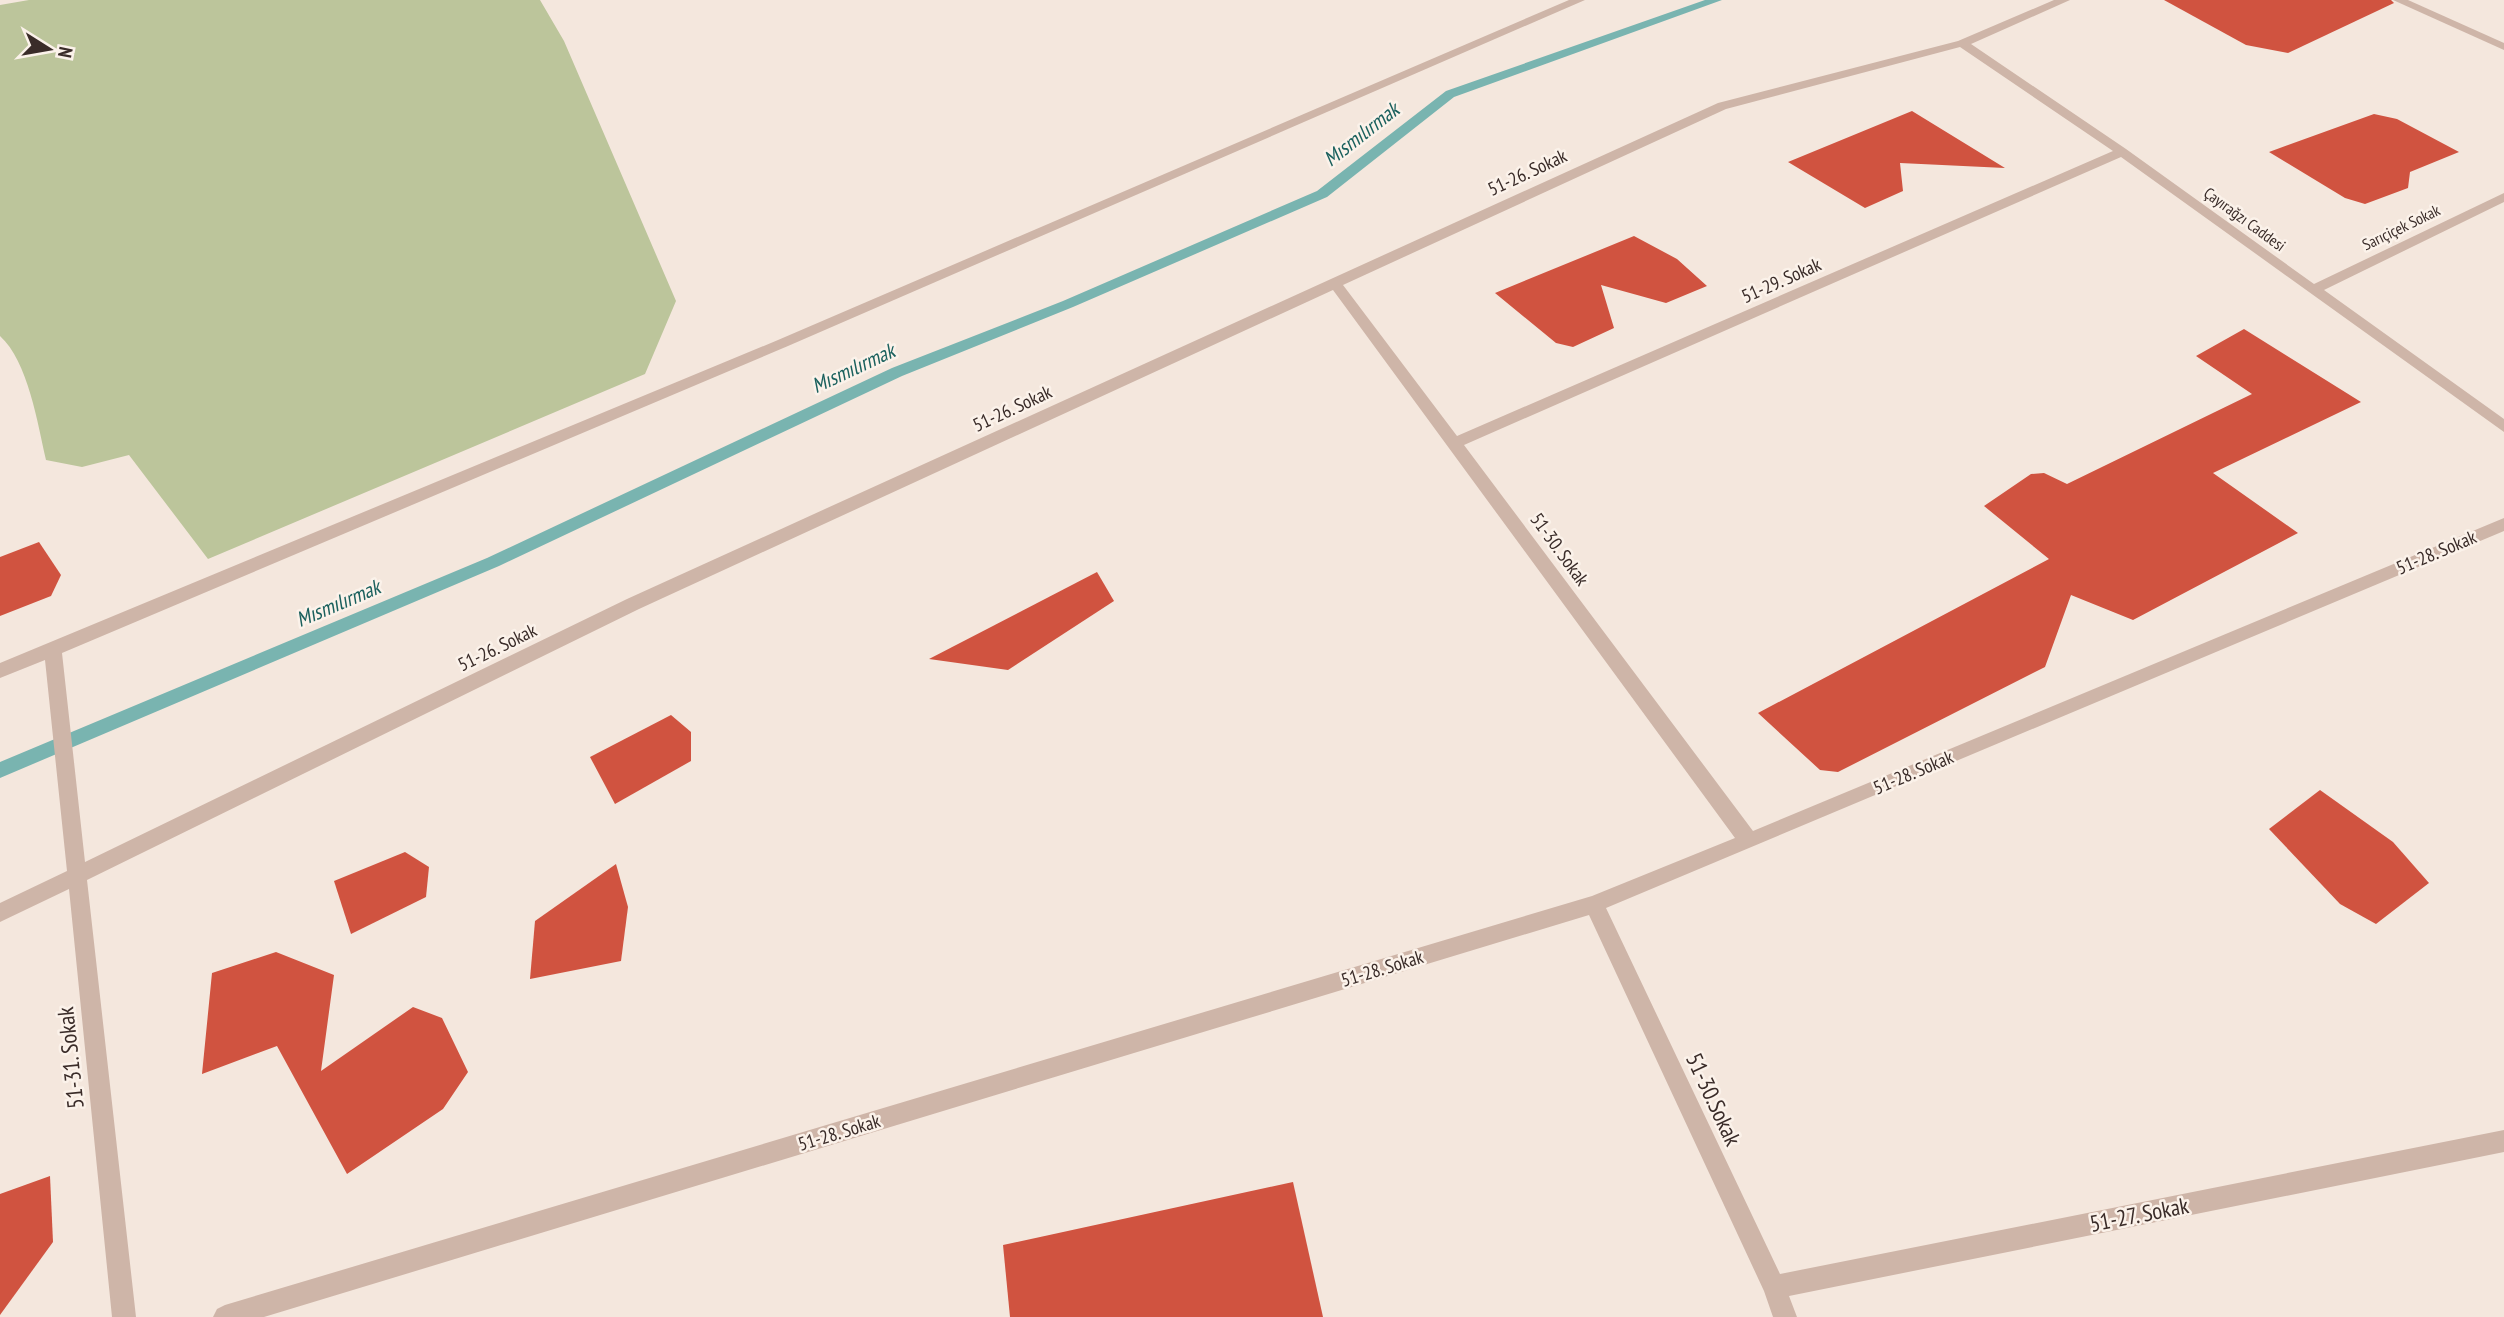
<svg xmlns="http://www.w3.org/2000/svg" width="2504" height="1317" viewBox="0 0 2504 1317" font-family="'PT Sans Narrow',sans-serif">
  <rect width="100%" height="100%" fill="#f4e7dd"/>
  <path fill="#bcc59b" d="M29 0H540L564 41 676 301 645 374 208 559 129 455 82 467 46 460C38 425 28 361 0 336V5Z"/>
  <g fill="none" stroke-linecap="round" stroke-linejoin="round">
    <path fill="#79b4b0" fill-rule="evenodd" d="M1705 0H1722L1454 97 1327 197 1073 307 902 376 499 566 0 778V762L487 558 892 368 1063 301 1317 191 1446 91Z"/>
  </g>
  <g fill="#d05340">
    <path d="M2164 0H2391L2394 3 2288 53 2246 45Z"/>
    <path d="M1912 111 2005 168 1900 163 1903 191 1865 208 1788 162Z"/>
    <path d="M2374 114 2397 119 2459 152 2410 172 2408 188 2365 204 2345 198 2269 152Z"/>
    <path d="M1634 236 1677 259 1707 286 1666 303 1601 285 1614 328 1573 347 1556 343 1495 293Z"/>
    <path d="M2244 329 2361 402 2213 473 2298 533 2133 620 2071 595 2045 667 1838 772 1820 770 1758 713 2049 559 1984 506 2031 474 2044 473 2067 484 2252 394 2196 356Z"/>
    <path d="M39 542 61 575 51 596 0 616V557Z"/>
    <path d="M1097 572 1114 601 1008 670 929 659Z"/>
    <path d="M671 715 691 732V761L615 804 590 757Z"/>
    <path d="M2320 790 2393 842 2429 883 2376 924 2340 904 2269 829Z"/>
    <path d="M405 852 429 867 426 897 351 934 334 881Z"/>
    <path d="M616 864 628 907 621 961 530 979 535 921Z"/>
    <path d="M276 952 334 975 321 1071 413 1007 442 1018 468 1072 443 1109 347 1174 277 1046 202 1074 212 973Z"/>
    <path d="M50 1176 53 1242 0 1315V1194Z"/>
    <path d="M1293 1182 1323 1317H1010L1003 1245Z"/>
  </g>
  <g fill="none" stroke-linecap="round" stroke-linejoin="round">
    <g fill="#ceb5a8" fill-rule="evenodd">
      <path d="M1569 0H1585L788 346 62 653 85 862 627 599 1718 103 1958 41 2054 0H2070L1971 44 2126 149 2314 284 2504 193V202L2324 290 2504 419V432L2121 157 1464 445 1753 831 2504 518V531L1606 908 1780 1274 2504 1130V1152L1789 1296 1797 1317H1773L1764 1291 1589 915 264 1317H213L217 1309 225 1305 1592 896 1735 838 1333 290 639 609 87 880 136 1317H112L69 889 0 922V903L67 871 45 660 0 678V663L778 340ZM1960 47 2113 151 1457 436 1343 285 1726 109Z"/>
      <path d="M2393 0H2408L2504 43V50Z"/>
    </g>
  </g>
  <g text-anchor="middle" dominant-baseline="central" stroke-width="5" stroke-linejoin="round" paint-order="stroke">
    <g font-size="16" fill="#3a2c29" stroke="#fbf2ea">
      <text transform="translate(2245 219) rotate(36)">Çayırağzı Caddesi</text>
      <text transform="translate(2401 227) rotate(-26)">Sarıçiçek Sokak</text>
    </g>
    <g font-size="19" fill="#3a2c29" stroke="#fbf2ea">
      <text transform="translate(1527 172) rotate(-25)">51-26. Sokak</text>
      <text transform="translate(1781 280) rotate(-24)">51-29. Sokak</text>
      <text transform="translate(1012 408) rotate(-25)">51-26. Sokak</text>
      <text transform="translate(1560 549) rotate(54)">51-30. Sokak</text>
      <text transform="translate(2436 552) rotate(-23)">51-28. Sokak</text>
      <text transform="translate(497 647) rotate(-26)">51-26. Sokak</text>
      <text transform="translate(1913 772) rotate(-23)">51-28. Sokak</text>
      <text transform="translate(1382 968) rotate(-17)">51-28. Sokak</text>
      <text transform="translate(839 1132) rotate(-17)">51-28. Sokak</text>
    </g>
    <g font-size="21" font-style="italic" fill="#1a605d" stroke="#fbf2ea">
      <text transform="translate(1361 134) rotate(-38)">Mısmılırmak</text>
      <text transform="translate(853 368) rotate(-25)">Mısmılırmak</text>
      <text transform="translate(338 603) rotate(-23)">Mısmılırmak</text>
    </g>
    <g font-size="23" fill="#3a2c29" stroke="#fbf2ea">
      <text transform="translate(70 1058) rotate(-96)">51-31. Sokak</text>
      <text transform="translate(1714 1099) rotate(65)">51-30.Sokak</text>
      <text transform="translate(2139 1214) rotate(-11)">51-27. Sokak</text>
    </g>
  </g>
  <g transform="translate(49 49) rotate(101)" stroke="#fbf2ea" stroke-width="5" paint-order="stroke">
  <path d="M0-5L12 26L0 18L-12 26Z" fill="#3a2c29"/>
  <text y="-10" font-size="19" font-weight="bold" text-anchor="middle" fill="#3a2c29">N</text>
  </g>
</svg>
